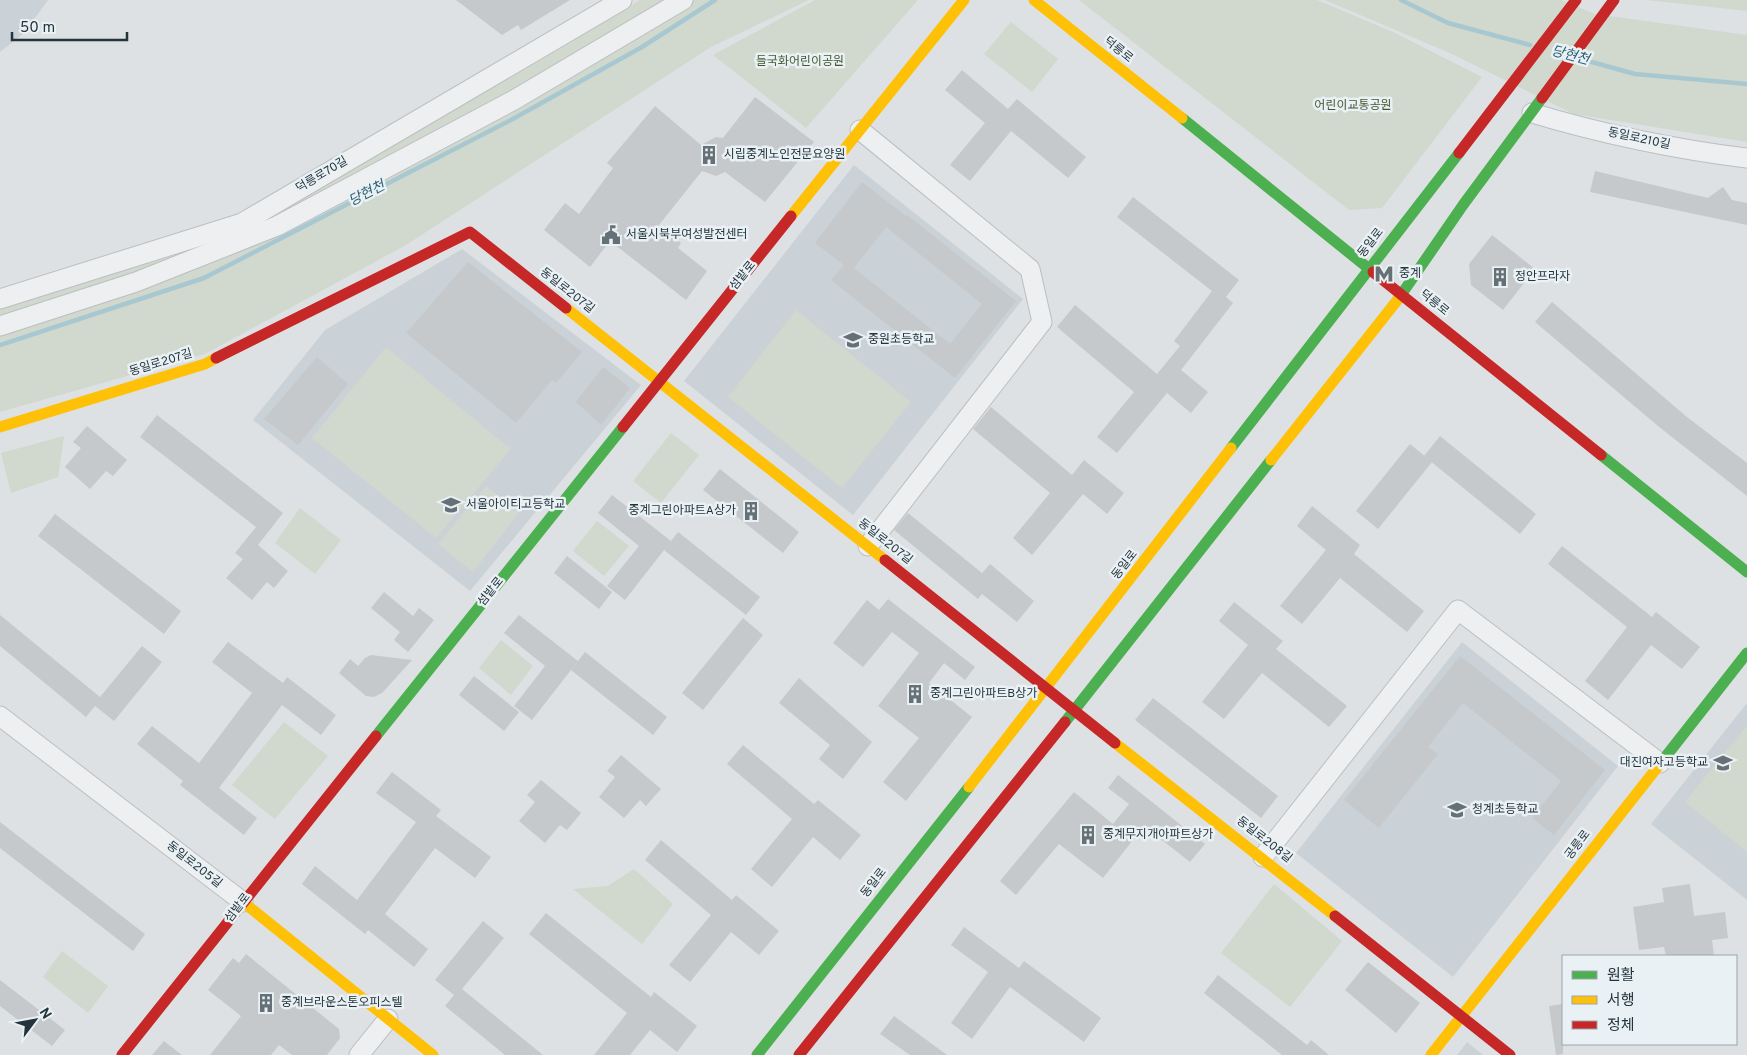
<svg xmlns="http://www.w3.org/2000/svg" width="1747" height="1055" viewBox="0 0 1747 1055" font-family="Overpass,'Noto Sans KR',sans-serif">
  <rect width="100%" height="100%" fill="#dde1e3"/>
  <g fill="#cad2d7">
    <path d="M0 0H48L24 33 0 52Z"/>
    <path d="M854 165 1023 299 853 515 684 381Z"/>
    <path d="M462 249 641 385 470 591 253 420 325 330Z"/>
    <path d="M1462 642 1618 766 1453 977 1296 853Z"/>
    <path d="M1747 703V900L1651 824Z"/>
    <path d="M1467 1042 1483 1055H1457Z"/>
  </g>
  <g fill="#d1d8cd">
    <path d="M640 0H809L711 47 406 245 205 354 0 412V305L234 239Z"/>
    <path d="M815 0H918L806 128 713 55Z"/>
    <path d="M1079 0H1317L1393 32 1482 77 1382 208 1349 210Z"/>
    <path d="M1325 0H1561L1595 14 1747 35V142L1574 114 1452 54Z"/>
    <path d="M1646 0H1747V11Z"/>
    <path d="M1011 22 1058 59 1032 92 984 54Z"/>
    <path d="M796 310 911 402 842 488 728 397Z"/>
    <path d="M386 347 511 449 436 538 312 438Z"/>
    <path d="M671 433 699 455 661 503 633 481Z"/>
    <path d="M64 436 58 477 11 493 1 453Z"/>
    <path d="M486 486 519 513 473 572 438 544Z"/>
    <path d="M300 508 341 540 315 574 275 543Z"/>
    <path d="M597 521 629 546 604 576 573 551Z"/>
    <path d="M501 640 533 666 511 695 479 668Z"/>
    <path d="M284 722 328 756 275 819 232 785Z"/>
    <path d="M1747 725V852L1685 802Z"/>
    <path d="M634 869 673 904 642 944 573 889 608 886Z"/>
    <path d="M1274 884 1342 941 1290 1007 1221 953Z"/>
    <path d="M62 951 108 986 88 1013 43 977Z"/>
  </g>
  <g fill="none" stroke-linecap="round" stroke-linejoin="round">
    <g stroke="#a8c8d1" stroke-width="4.5">
      <path d="M1401 0 1448 23 1530 45"/>
      <path d="M1581 59 1635 74 1747 84"/>
      <path d="M0 345 204 278 511 120 642 47 715 0"/>
    </g>
  </g>
  <g fill="#c5c9cb" fill-rule="evenodd">
    <path d="M456 0H570L521 30 518 25 502 35Z"/>
    <path d="M962 70 1008 109 1017 99 1086 157 1068 178 1011 131 970 181 950 165 985 123 945 90Z"/>
    <path d="M755 97 814 142 765 202 725 172 716 176 702 171 659 225 681 243 678 248 707 271 686 300 610 241 590 267 544 230 565 203 579 214 613 168 607 163 655 106 701 145 716 137 723 138Z"/>
    <path d="M1595 171 1708 198 1723 187 1732 200 1747 203V225L1590 192Z"/>
    <path d="M862 182 906 216 907 215 1016 301 955 378 831 280 844 265 815 243ZM886 227 982 304 950 344 854 268Z"/>
    <path d="M1133 197 1239 280 1226 297 1233 303 1181 370 1208 392 1191 413 1167 393 1117 453 1097 437 1134 392 1057 327 1075 305 1157 374 1180 346 1174 341 1212 291 1117 217Z"/>
    <path d="M1492 235 1535 269 1503 310 1471 285 1469 264Z"/>
    <path d="M468 262 582 352 556 383 552 380 516 423 406 333Z"/>
    <path d="M1552 302 1687 417 1747 463V496L1658 426 1535 322Z"/>
    <path d="M317 357 348 384 298 445 264 419Z"/>
    <path d="M603 367 630 388 601 425 576 402Z"/>
    <path d="M991 407 1072 475 1084 460 1124 493 1107 514 1083 494 1032 555 1013 538 1050 493 973 429Z"/>
    <path d="M157 415 283 513 258 545 288 571 274 588 267 582 252 600 226 578 243 559 235 553 256 527 140 437Z"/>
    <path d="M87 426 127 460 113 476 106 471 90 489 65 467 81 448 73 442Z"/>
    <path d="M1440 436 1536 514 1520 534 1424 456Z"/>
    <path d="M1410 444 1432 462 1378 529 1356 511Z"/>
    <path d="M720 469 799 532 783 553 703 490Z"/>
    <path d="M612 495 671 541 625 600 607 586 639 546 598 513Z"/>
    <path d="M1312 506 1360 545 1354 554 1424 611 1407 632 1340 578 1302 624 1280 606 1326 550 1297 526Z"/>
    <path d="M908 513 982 573 990 564 1034 601 1017 622 982 594 978 599 894 530Z"/>
    <path d="M55 514 181 611 164 634 38 536Z"/>
    <path d="M678 532 760 597 746 615 664 550Z"/>
    <path d="M1562 546 1652 617 1656 612 1700 647 1682 669 1651 645 1608 700 1585 681 1627 627 1548 564Z"/>
    <path d="M567 556 612 592 599 609 554 573Z"/>
    <path d="M384 592 413 616 419 608 434 620 408 652 394 640 400 632 371 608Z"/>
    <path d="M888 599 975 667 965 680 944 663 929 683 972 717 906 801 883 782 919 738 878 706 919 653 892 632 863 667 833 643 867 600 879 610Z"/>
    <path d="M1234 602 1283 641 1276 649 1347 706 1329 727 1262 673 1224 719 1202 702 1248 645 1219 621Z"/>
    <path d="M0 615 100 697 142 646 162 662 114 721 95 706 86 717 0 646Z"/>
    <path d="M519 615 578 661 532 720 514 706 545 666 504 633Z"/>
    <path d="M743 618 763 635 703 710 682 693Z"/>
    <path d="M228 642 283 683 287 677 336 715 321 735 282 705 219 788 257 818 244 835 180 785 183 781 137 744 152 726 199 763 252 693 212 662Z"/>
    <path d="M585 652 667 717 653 735 571 670Z"/>
    <path d="M371 655 412 660 382 693 374 697 366 696 339 673 350 659 358 666 365 658Z"/>
    <path d="M1460 656 1605 770 1554 835 1532 818 1561 781 1463 703 1428 747 1438 754 1379 828 1344 800Z"/>
    <path d="M474 676 519 712 504 731 459 695Z"/>
    <path d="M799 678 872 742 843 779 819 759 830 745 779 703Z"/>
    <path d="M1153 698 1278 796 1261 818 1135 720Z"/>
    <path d="M743 745 814 804 818 800 861 835 840 860 813 837 772 887 751 869 792 819 727 764Z"/>
    <path d="M621 755 661 789 646 806 640 800 624 818 599 797 615 777 607 771Z"/>
    <path d="M392 772 441 810 436 816 491 857 475 878 435 848 385 914 428 949 414 967 368 930 365 934 302 884 315 866 357 900 416 822 376 793Z"/>
    <path d="M1118 775 1205 844 1190 862 1144 826 1103 878 1059 844 1016 895 1000 881 1074 792 1113 824 1129 804 1108 788Z"/>
    <path d="M541 780 581 813 567 830 560 825 545 843 519 821 535 802 527 795Z"/>
    <path d="M0 822 145 934 133 951 0 848Z"/>
    <path d="M661 840 732 900 736 895 779 931 759 955 731 932 690 982 669 965 711 915 645 860Z"/>
    <path d="M1690 884 1694 916 1725 912 1728 938 1712 940 1714 956H1666L1664 947 1639 950 1633 907 1664 902 1662 888Z"/>
    <path d="M546 913 651 997 654 992 697 1026 677 1052 650 1030 630 1055H594L627 1013 529 934Z"/>
    <path d="M483 921 504 938 462 989 543 1055H505L445 1006 454 995 435 980Z"/>
    <path d="M964 927 1019 968 1024 961 1101 1018 1084 1042 1010 987 972 1039 951 1023 988 972 951 945Z"/>
    <path d="M246 954 339 1029 340 1038 327 1055H292L279 1045 271 1055H210L241 1016 208 990 233 958 239 963Z"/>
    <path d="M1368 962 1420 1003 1396 1033 1345 990Z"/>
    <path d="M1218 975 1307 1045 1311 1040 1329 1055H1282L1204 993Z"/>
    <path d="M0 980 65 1030 52 1046 0 1006Z"/>
    <path d="M1563 1004V1054L1556 1055 1549 1006Z"/>
    <path d="M894 1016 947 1055H910L880 1034Z"/>
    <path d="M164 1041 182 1055H152Z"/>
  </g>
  <g fill="none" stroke-linecap="round" stroke-linejoin="round">
    <g stroke="#bbbfc1" stroke-width="21">
      <g id="street">
        <path d="M1532 113C1598 133 1678 150 1747 158"/>
        <path d="M860 130 1030 269 1042 322 868 546"/>
        <path d="M0 299 242 223 622 0"/>
        <path d="M0 326 136 282 277 226 514 100 683 0"/>
        <path d="M0 716 243 902"/>
        <path d="M1263 857 1458 610 1660 763"/>
        <path d="M359 1055 388 1019"/>
      </g>
    </g>
    <use href="#street" stroke="#edeff0" stroke-width="19"/>
    <g stroke="#4caf50" stroke-width="11">
      <path d="M1182 118 1373 272"/>
      <path d="M1399 298 1463 205 1542 98"/>
      <path d="M1231 448 1459 153"/>
      <path d="M1601 455 1747 572"/>
      <path d="M1065 722 1271 460"/>
      <path d="M376 736 623 427"/>
      <path d="M1663 760 1747 653"/>
      <path d="M757 1055 969 787"/>
    </g>
    <g stroke="#ffc107" stroke-width="11">
      <path d="M1034 0 1182 118"/>
      <path d="M791 216 964 0"/>
      <path d="M566 308 885 560"/>
      <path d="M0 427 205 364 216 358"/>
      <path d="M1271 460 1399 298"/>
      <path d="M1115 743 1335 916"/>
      <path d="M969 787 1231 448"/>
      <path d="M243 902 433 1055"/>
      <path d="M1431 1055 1663 760"/>
    </g>
    <g stroke="#c62828" stroke-width="11">
      <path d="M1542 98 1614 0"/>
      <path d="M1459 153 1576 0"/>
      <path d="M1373 272 1601 455"/>
      <path d="M216 358 470 232 566 308"/>
      <path d="M623 427 791 216"/>
      <path d="M885 560 1115 743"/>
      <path d="M1335 916 1510 1055"/>
      <path d="M122 1055 376 736"/>
      <path d="M799 1055 1065 722"/>
    </g>
  </g>
  <defs>
    <g id="building-bare" transform="scale(1.5)"><path d="M-4-6H4V6H1V3H-1V6H-4ZM-2.5-4.3h1.7v1.8h-1.7ZM.8-4.3h1.7v1.8H.8ZM-2.5-1h1.7V.8h-1.7ZM.8-1h1.7V.8H.8Z" fill="#657177" stroke="#eaf1f4" stroke-width="2.5" paint-order="stroke"/></g>
    <g id="civic-bare" transform="scale(1.5)"><path d="M-.6-6.5H3V-4.5H.6V-3L4-1V1h2V6H-6V1h2V-1L-.6-3ZM-1.2 2.5V6h2.4V2.5Z" fill="#657177" stroke="#eaf1f4" stroke-width="2.5" paint-order="stroke"/></g>
    <g id="metro-bare" transform="scale(1.5)"><path d="M-5.5 5V-5H-3L0 0L3-5H5.5V5H3V-.5L0 4L-3-.5V5Z" fill="#657177" stroke="#eaf1f4" stroke-width="2.5" paint-order="stroke"/></g>
    <g id="school-bare" transform="scale(1.5)"><path d="M0-5L7-2L0 1L-7-2ZM-4 1L0 2.5L4 1V4Q0 6-4 4Z" fill="#657177" stroke="#eaf1f4" stroke-width="2.5" paint-order="stroke"/></g>
  </defs>
  <g fill-rule="evenodd">
    <use href="#building-bare" x="709" y="155"/>
    <use href="#civic-bare" x="611" y="235"/>
    <use href="#metro-bare" x="1384" y="274"/>
    <use href="#building-bare" x="1500" y="277"/>
    <use href="#school-bare" x="853" y="340"/>
    <use href="#school-bare" x="451" y="505"/>
    <use href="#building-bare" x="751" y="511"/>
    <use href="#building-bare" x="915" y="694"/>
    <use href="#school-bare" x="1723" y="763"/>
    <use href="#school-bare" x="1457" y="810"/>
    <use href="#building-bare" x="1088" y="835"/>
    <use href="#building-bare" x="266" y="1003"/>
  </g>
  <g text-anchor="middle" dominant-baseline="central" stroke-width="5" stroke-linejoin="round" paint-order="stroke">
    <g font-size="12" fill="#24343d" stroke="#eaf1f4">
      <text transform="translate(1118 50) rotate(39)">덕릉로</text>
      <text transform="translate(1639 139) rotate(12)">동일로210길</text>
      <text transform="translate(322 175) rotate(-31)">덕릉로70길</text>
      <text transform="translate(1371 243) rotate(-52)">동일로</text>
      <text transform="translate(743 276) rotate(-51)">섬밭로</text>
      <text transform="translate(567 291) rotate(38)">동일로207길</text>
      <text transform="translate(1434 303) rotate(39)">덕릉로</text>
      <text transform="translate(161 363) rotate(-17)">동일로207길</text>
      <text transform="translate(885 542) rotate(38)">동일로207길</text>
      <text transform="translate(1125 565) rotate(-52)">동일로</text>
      <text transform="translate(491 592) rotate(-51)">섬밭로</text>
      <text transform="translate(1264 840) rotate(38)">동일로208길</text>
      <text transform="translate(1578 845) rotate(-53)">공릉로</text>
      <text transform="translate(194 865) rotate(38)">동일로205길</text>
      <text transform="translate(874 883) rotate(-52)">동일로</text>
      <text transform="translate(238 908) rotate(-52)">섬밭로</text>
    </g>
    <g font-size="12" fill="#445930" stroke="#eaf1f4">
      <text x="800" y="62">들국화어린이공원</text>
      <text x="1353" y="106">어린이교통공원</text>
    </g>
    <g font-size="12" fill="#24343d" stroke="#eaf1f4" text-anchor="start">
      <text x="724" y="155">시립중계노인전문요양원</text>
      <text x="626" y="235">서울시북부여성발전센터</text>
      <text x="1399" y="274">중계</text>
      <text x="1515" y="277">정안프라자</text>
      <text x="868" y="340">중원초등학교</text>
      <text x="466" y="505">서울아이티고등학교</text>
      <text x="736" y="511" text-anchor="end">중계그린아파트A상가</text>
      <text x="930" y="694">중계그린아파트B상가</text>
      <text x="1708" y="763" text-anchor="end">대진여자고등학교</text>
      <text x="1472" y="810">청계초등학교</text>
      <text x="1103" y="835">중계무지개아파트상가</text>
      <text x="281" y="1003">중계브라운스톤오피스텔</text>
    </g>
    <g font-size="14" font-style="italic" fill="#2c6073" stroke="#eaf1f4">
      <text transform="translate(1570 56) rotate(15)">당현천</text>
      <text transform="translate(367 194) rotate(-27)">당현천</text>
    </g>
  </g>
  <rect x="1562" y="955" width="175" height="90" fill="#eaf1f4" stroke="#9ba5ab"/>
  <rect x="1572" y="971" width="25" height="8" fill="#4caf50" stroke="#9ba5ab"/>
  <text x="1607" y="980" font-size="15" fill="#24343d">원활</text>
  <rect x="1572" y="996" width="25" height="8" fill="#ffc107" stroke="#9ba5ab"/>
  <text x="1607" y="1005" font-size="15" fill="#24343d">서행</text>
  <rect x="1572" y="1021" width="25" height="8" fill="#c62828" stroke="#9ba5ab"/>
  <text x="1607" y="1030" font-size="15" fill="#24343d">정체</text>
  <g transform="translate(35 1020) rotate(58)" stroke="#eaf1f4" stroke-width="4" paint-order="stroke">
  <path d="M0-4L9 19L0 12L-9 19Z" fill="#24343d"/>
  <text y="-8" font-size="14" font-weight="bold" text-anchor="middle" fill="#24343d">N</text>
  </g>
  <path d="M12 32v8h115v-8" fill="none" stroke="#24343d" stroke-width="2.5"/>
  <text x="20" y="32" font-size="15" fill="#24343d" stroke="#eaf1f4" stroke-width="4" paint-order="stroke">50 m</text>
</svg>
